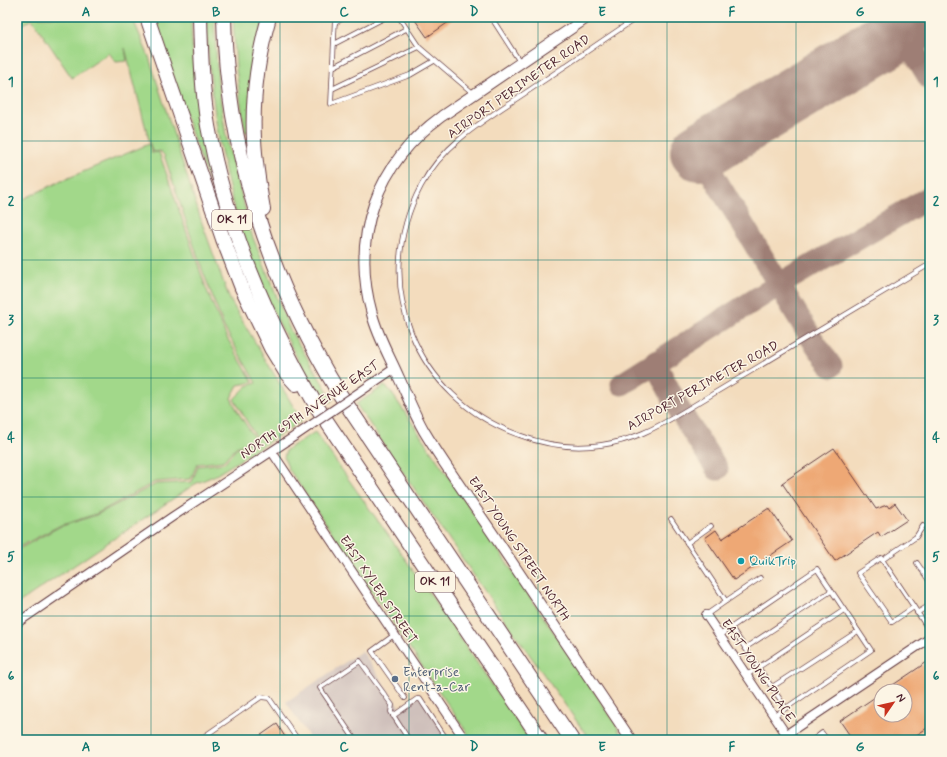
<svg xmlns="http://www.w3.org/2000/svg" width="947" height="757" viewBox="0 0 947 757" font-family="Mynerve,sans-serif">
  <rect width="100%" height="100%" fill="#fcf5e5"/>
  <filter id="ink" filterUnits="userSpaceOnUse"><feTurbulence type="fractalNoise" baseFrequency=".025" numOctaves="2"/><feDisplacementMap in="SourceGraphic" scale="8" xChannelSelector="R" yChannelSelector="G"/><feConvolveMatrix kernelMatrix="1 2 1 2 8 2 1 2 1" color-interpolation-filters="sRGB"/></filter>
  <filter id="wash" filterUnits="userSpaceOnUse"><feTurbulence type="fractalNoise" baseFrequency=".012" numOctaves="4" result="noise"/><feDisplacementMap in="SourceGraphic" scale="16" xChannelSelector="R" yChannelSelector="G"/><feGaussianBlur stdDeviation="0.9" result="paint"/><feColorMatrix in="noise" values="0 0 0 0 0 0 0 0 0 0 0 0 0 0 0 0 0 1.4 0 .05"/><feComposite in="paint" operator="in"/></filter>
  <g filter="url(#wash)">
    <rect width="100%" height="100%" fill="#f3dcbd"/>
    <path fill="#cfc0bb" d="M362 651 400 708 420 695 451 740H311L286 702Z"/>
    <g fill="#a2d88a" stroke="#767c5a">
      <path d="M17 17H132L149 57 202 223 230 300 302 421 216 475 195 484 17 604V550L59 527 96 515 156 484 192 482 198 466 224 463 237 448 257 439 234 399 247 386 256 383 224 327 200 264 164 155 160 151 153 152 151 148 125 48 127 61 116 62 109 53 72 78 32 19 22 25Z"/>
      <path d="M151 17H191C192 72 200 126 211 180H208Z"/>
      <path d="M206 17H214L218 83 226 136 252 235 290 330 333 400 324 406C296 356 267 306 248 251 221 176 210 97 206 17Z"/>
      <path d="M233 17H265L250 132H245L236 69Z"/>
      <path d="M149 144 152 153 159 152 206 288 226 336 253 382 238 385 231 398 238 412 255 439 236 447 223 461 197 464 191 479 155 482 96 514 59 526 17 548V202L59 182Z"/>
      <path d="M384 386 389 389 616 724 623 740H590L493 603 356 404Z"/>
      <path d="M315 432 430 594 530 740H472L288 468 284 457 286 450Z"/>
    </g>
    <g fill="none" stroke-linecap="round" stroke-linejoin="round">
      <g stroke="#9e7e74" stroke-width="23">
        <path d="M893 17 930 79"/>
        <path d="M699 152 810 336 831 366"/>
        <path d="M655 363 681 413 717 469"/>
        <path d="M622 384 780 284 930 197"/>
      </g>
      <path stroke="#9e7e74" stroke-width="58" d="M699 152 925 17"/>
    </g>
    <g id="blocks">
      <g fill="#eea875">
        <path d="M413 17H456L427 37Z"/>
        <path d="M834 448 876 509 887 505 889 508 895 503 907 520 881 537 878 532 835 561 782 483Z"/>
        <path d="M769 508 792 541 734 580 705 538 716 530 722 539Z"/>
        <path d="M930 660V726L909 740H853L840 721 881 693V715H905V691H884Z"/>
        <path d="M277 724 287 740H254Z"/>
      </g>
    </g>
  </g>
  <g filter="url(#ink)">
    <use href="#blocks" fill-opacity="0" stroke="#633b41" stroke-width="1"/>
    <g fill="none" stroke-linecap="round" stroke-linejoin="round">
      <g stroke="#633b41" stroke-width="5.5">
        <g id="service">
          <path d="M335 17 331 104 410 75 434 61"/>
          <path d="M399 17 419 47 474 94"/>
          <path d="M491 17 520 62"/>
          <path d="M638 17C603 40 569 64 534 87 493 115 445 140 421 186 369 284 415 398 519 435 545 445 574 449 601 445 631 441 656 428 681 413L930 264"/>
          <path d="M335 23 345 17"/>
          <path d="M334 44 386 17"/>
          <path d="M333 67 406 29"/>
          <path d="M332 89 419 47"/>
          <path d="M671 519 726 601 760 578"/>
          <path d="M687 543 711 526"/>
          <path d="M882 560 916 537 923 526"/>
          <path d="M917 563 930 582"/>
          <path d="M914 607 892 622 858 573 881 558 914 607 930 632"/>
          <path d="M917 613 930 605"/>
          <path d="M706 615 726 601"/>
          <path d="M394 635 372 651 405 698"/>
          <path d="M720 635 817 569 871 650 786 708 731 627"/>
          <path d="M745 648 831 591"/>
          <path d="M747 675 844 610"/>
          <path d="M772 687 858 631"/>
          <path d="M393 716 417 699H420L447 740"/>
          <path d="M774 716 786 708"/>
          <path d="M199 740 261 697 269 698 298 740"/>
          <path d="M355 740 320 688 360 661 392 705 391 712 409 740"/>
          <path d="M813 740 822 733 827 740"/>
        </g>
      </g>
      <g stroke="#633b41" stroke-width="10">
        <g id="minor">
          <path d="M370 385 395 368"/>
          <path d="M272 452 465 740"/>
          <path d="M706 615 790 740"/>
          <path d="M17 623 172 517 295 436"/>
          <path d="M778 740 930 638"/>
        </g>
      </g>
      <g stroke="#633b41" stroke-width="12">
        <path id="tertiary" d="M588 17 442 116C377 163 350 236 372 314 378 337 390 357 399 378 407 395 414 414 424 431 446 468 473 504 497 540 542 607 586 673 631 740"/>
      </g>
      <g stroke="#633b41" stroke-width="16">
        <g id="motorway">
          <path d="M147 17 223 239 242 288 271 348 287 374 296 384"/>
          <path d="M200 17C201 53 202 90 208 126 226 226 266 319 317 407L541 740"/>
          <path d="M224 17C226 150 270 280 339 393L572 740"/>
          <path d="M263 209C259 186 255 162 254 139 252 98 258 56 269 17"/>
        </g>
      </g>
      <use href="#service" stroke="#fff" stroke-width="4"/>
      <use href="#minor" stroke="#fff" stroke-width="8"/>
      <use href="#tertiary" stroke="#fff" stroke-width="10"/>
      <use href="#motorway" stroke="#fff" stroke-width="14"/>
      <g stroke="#633b41" stroke-width="10" stroke-linecap="butt">
        <path id="minor-bridge" d="M295 436 370 385"/>
      </g>
      <use href="#minor-bridge" stroke="#fff" stroke-width="8"/>
    </g>
  </g>
  <path fill="none" stroke="#0f766e" stroke-width="1" stroke-opacity="0.55" d="M151 17V740M280 17V740M409 17V740M538 17V740M667 17V740M796 17V740M17 141H930M17 260H930M17 378H930M17 497H930M17 616H930"/>
  <circle fill="#0f9aa8" stroke="#fcf5e5" stroke-width="1.5" cx="741" cy="561" r="4"/>
  <circle fill="#5c6f8a" stroke="#fcf5e5" stroke-width="1.5" cx="395" cy="679" r="4"/>
  <g text-anchor="middle" dominant-baseline="central" stroke-width="3" stroke-linejoin="round" paint-order="stroke">
    <g fill="#fcf5e5" stroke="#7f5f63" stroke-width="1">
      <rect x="212" y="210" width="40" height="20" rx="3"/>
      <rect x="415" y="572" width="40" height="20" rx="3"/>
    </g>
    <g font-size="12" font-weight="bold" fill="#4a1f2b">
      <text x="232" y="220">OK 11</text>
      <text x="435" y="582">OK 11</text>
    </g>
    <g font-size="13" fill="#4a1f2b" stroke="#fcf5e5">
      <text transform="translate(519 87) rotate(-35)">AIRPORT PERIMETER ROAD</text>
      <text transform="translate(703 386) rotate(-29)">AIRPORT PERIMETER ROAD</text>
      <text transform="translate(310 410) rotate(-34)">NORTH 69TH AVENUE EAST</text>
      <text transform="translate(519 549) rotate(56)">EAST YOUNG STREET NORTH</text>
      <text transform="translate(378 590) rotate(56)">EAST XYLER STREET</text>
      <text transform="translate(758 671) rotate(56)">EAST YOUNG PLACE</text>
    </g>
    <g font-size="13" fill="#0d838f" stroke="#fcf5e5" text-anchor="start">
      <text x="749" y="561">QuikTrip</text>
    </g>
    <g font-size="13" fill="#4e5e75" stroke="#fcf5e5" text-anchor="start">
      <text x="403" y="672">Enterprise<tspan x="403" dy="15">Rent-a-Car</tspan></text>
    </g>
  </g>
  <rect width="947" height="757" fill="none" stroke="#fcf5e5" stroke-width="44"/>
  <g transform="translate(893 703) rotate(56)"><circle r="19" fill="#fcf5e5" stroke="#b59f9b"/>
  <path d="M0-3L7 15L0 10L-7 15Z" fill="#c8321e"/>
  <text y="-6" font-size="11" font-weight="bold" text-anchor="middle" fill="#4a1f2b">N</text>
  </g>
  <rect x="22" y="22" width="903" height="713" fill="none" stroke="#0f766e" stroke-width="1.5"/>
  <g font-size="13" text-anchor="middle" font-weight="bold" fill="#0f766e">
    <text x="86" y="16">A</text>
    <text x="216" y="16">B</text>
    <text x="344" y="16">C</text>
    <text x="474" y="16">D</text>
    <text x="602" y="16">E</text>
    <text x="732" y="16">F</text>
    <text x="860" y="16">G</text>
    <text x="11" y="86">1</text>
    <text x="936" y="86">1</text>
    <text x="11" y="205">2</text>
    <text x="936" y="205">2</text>
    <text x="11" y="324">3</text>
    <text x="936" y="324">3</text>
    <text x="11" y="442">4</text>
    <text x="936" y="442">4</text>
    <text x="11" y="561">5</text>
    <text x="936" y="561">5</text>
    <text x="11" y="680">6</text>
    <text x="936" y="680">6</text>
    <text x="86" y="751">A</text>
    <text x="216" y="751">B</text>
    <text x="344" y="751">C</text>
    <text x="474" y="751">D</text>
    <text x="602" y="751">E</text>
    <text x="732" y="751">F</text>
    <text x="860" y="751">G</text>
  </g>
</svg>
